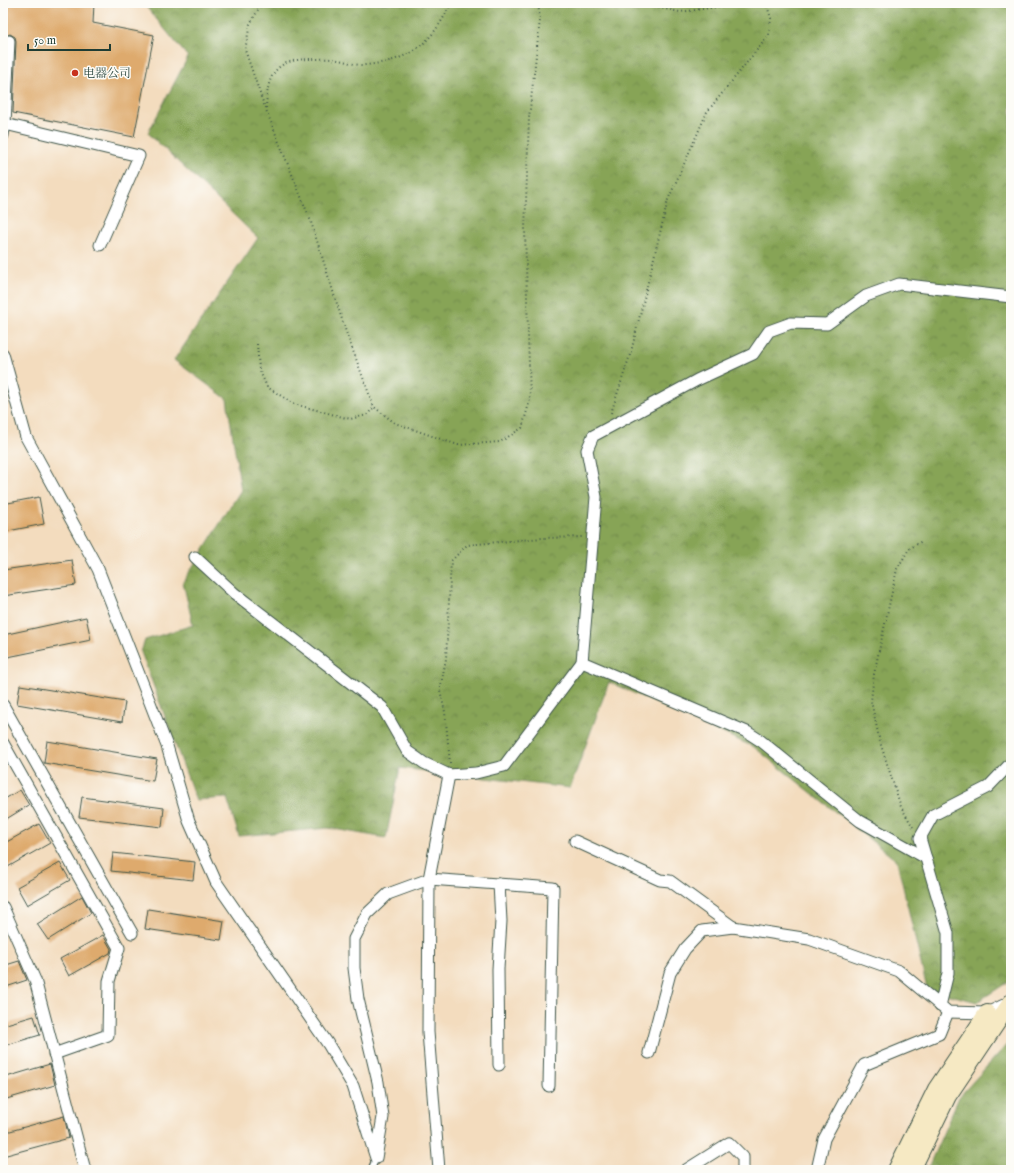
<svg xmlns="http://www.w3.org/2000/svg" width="1014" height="1173" viewBox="0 0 1014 1173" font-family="'IM FELL English','Noto Serif SC',serif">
  <defs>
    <pattern id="forest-crowns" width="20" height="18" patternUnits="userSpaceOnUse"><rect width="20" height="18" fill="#87a456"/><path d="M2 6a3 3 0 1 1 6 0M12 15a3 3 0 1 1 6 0" fill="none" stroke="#6e8748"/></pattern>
  </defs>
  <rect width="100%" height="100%" fill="#fdfcf7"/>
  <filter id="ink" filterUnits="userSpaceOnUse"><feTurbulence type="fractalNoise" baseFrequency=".025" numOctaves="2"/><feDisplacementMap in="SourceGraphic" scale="8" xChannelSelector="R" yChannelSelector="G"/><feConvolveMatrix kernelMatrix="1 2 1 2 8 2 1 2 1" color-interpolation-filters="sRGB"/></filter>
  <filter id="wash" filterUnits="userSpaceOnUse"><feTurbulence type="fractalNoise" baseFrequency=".012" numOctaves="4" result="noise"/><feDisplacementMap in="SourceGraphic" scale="16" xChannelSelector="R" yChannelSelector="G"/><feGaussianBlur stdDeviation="0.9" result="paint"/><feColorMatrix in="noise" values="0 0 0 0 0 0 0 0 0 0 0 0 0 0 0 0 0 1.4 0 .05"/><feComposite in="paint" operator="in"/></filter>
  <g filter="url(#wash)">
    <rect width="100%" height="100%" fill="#f3dcbe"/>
    <g fill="url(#forest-crowns)" stroke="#537045">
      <path d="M143 3H1011V980L977 1002 927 989 897 861 754 747 609 682 570 788 400 768 386 838 328 828 239 836 227 798 196 800 141 652 145 640 193 625 183 582 241 490 227 399 174 360 258 238 148 133 188 57Z"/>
      <path d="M1011 1040V1170H927L959 1097Z"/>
    </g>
    <g id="blocks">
      <g fill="#deaa6d">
        <path d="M3 3H94L93 23 154 35 134 137 13 113 16 41 15 37 10 34 3 37Z"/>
        <path d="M39 497 44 524 3 532V504Z"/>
        <path d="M72 560 76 585 3 596V570Z"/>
        <path d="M86 617 91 640 3 658V635Z"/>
        <path d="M20 685 125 702 122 722 17 704Z"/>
        <path d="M47 741 157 759 153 781 44 763Z"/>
        <path d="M20 790 29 805 3 821V800Z"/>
        <path d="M82 797 164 808 162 827 79 817Z"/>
        <path d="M39 824 50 843 6 868 3 862V844Z"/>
        <path d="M113 853 195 862 193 880 111 871Z"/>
        <path d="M60 863 70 880 27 905 17 887Z"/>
        <path d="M82 896 91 913 48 940 37 924Z"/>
        <path d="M148 909 224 921 221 940 145 929Z"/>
        <path d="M103 935 111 949 110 953 69 976 60 959Z"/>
        <path d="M19 961 27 980 3 988V966Z"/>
        <path d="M34 1016 40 1035 3 1046V1025Z"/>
        <path d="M50 1064 55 1085 3 1100V1078Z"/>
        <path d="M64 1116 69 1138 3 1156V1133Z"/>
      </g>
    </g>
  </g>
  <g filter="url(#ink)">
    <use href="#blocks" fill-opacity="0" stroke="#3f5549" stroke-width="1"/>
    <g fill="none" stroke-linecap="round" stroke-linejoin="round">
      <g stroke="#3f5549" stroke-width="8">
        <path id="lane" d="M371 1170 376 1158"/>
      </g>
      <g stroke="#3f5549" stroke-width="13">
        <g id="street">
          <path d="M5 124 9 41"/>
          <path d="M3 135 5 124 139 156 100 245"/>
          <path d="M3 354 26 437 98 569 167 746 189 821 216 882 328 1044 353 1086 376 1158 383 1117 378 1082 358 999 354 968V939L367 914 388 894 429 879 553 888 549 1086"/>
          <path d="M195 557 234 593 382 707 407 751 424 763 449 775 476 773 504 766 582 662 747 732 761 741 860 821 926 858"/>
          <path d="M582 662 596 497 587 450 593 436 697 380 753 354 769 331 791 323 827 324 866 296 899 284 1011 297"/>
          <path d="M3 705 132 933"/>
          <path d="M3 743 119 948 109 981 108 1035 54 1054"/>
          <path d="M575 841 660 880 670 881 733 927"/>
          <path d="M499 884 501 921 498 969 499 1065"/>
          <path d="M3 907 35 980 85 1170"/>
          <path d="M940 1006 948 973V933L920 838 933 815 988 787 1011 763"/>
          <path d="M649 1053 670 973 685 949 702 931 733 927 809 939 899 971 948 1012 987 1013 1010 1002"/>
          <path d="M439 1170 428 1032 429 879 449 775"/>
          <path d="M686 1170 729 1143 743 1157V1170"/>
          <path d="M817 1170 824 1139 864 1065 939 1034 948 1012"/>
        </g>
      </g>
      <g stroke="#3f5549" stroke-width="18">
        <g id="secondary">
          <path d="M896 1170 936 1089 987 1013"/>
          <path d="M912 1170 948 1096 1011 1002"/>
        </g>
      </g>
      <g stroke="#3f5549" stroke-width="2" stroke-dasharray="1 3" stroke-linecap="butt">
        <path d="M262 3 250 24 245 50 265 108"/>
        <path d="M451 3C432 44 410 61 365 65 356 66 346 61 338 60 330 58 321 59 313 59 275 59 267 73 266 110L310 219 346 332 374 407 395 423 458 445 500 442 522 428 530 400 525 230 529 118 540 20 538 3"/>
        <path d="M635 3 680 12 747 3"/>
        <path d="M257 344 259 369 267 387 294 404 350 419 367 415 374 407"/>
        <path d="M611 413 631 352 668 200 707 112 769 35 771 18 766 3"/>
        <path d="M450 763 445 712 440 690 446 659 451 561 467 545 542 538 582 537"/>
        <path d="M913 827 901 807 880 742 871 701 874 674 897 569 909 549 922 541"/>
      </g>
      <use href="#lane" stroke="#fff" stroke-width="5.5"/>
      <use href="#street" stroke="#fff" stroke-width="11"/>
      <use href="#secondary" stroke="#f6e9c3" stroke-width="16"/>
    </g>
  </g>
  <circle fill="#c8321e" stroke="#fdfcf7" stroke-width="1.5" cx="75" cy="73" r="4"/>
  <g text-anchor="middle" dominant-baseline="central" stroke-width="3" stroke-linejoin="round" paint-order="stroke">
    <g font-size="12" fill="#1f3d34" stroke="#fdfcf7" text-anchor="start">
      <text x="83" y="73">电器公司</text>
    </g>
  </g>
  <rect width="1014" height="1173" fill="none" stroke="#fdfcf7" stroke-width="16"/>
  <path d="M28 44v6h82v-6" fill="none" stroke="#1f3d34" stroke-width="2"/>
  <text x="34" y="44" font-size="12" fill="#1f3d34" stroke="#fdfcf7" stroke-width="3" paint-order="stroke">50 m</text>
</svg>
